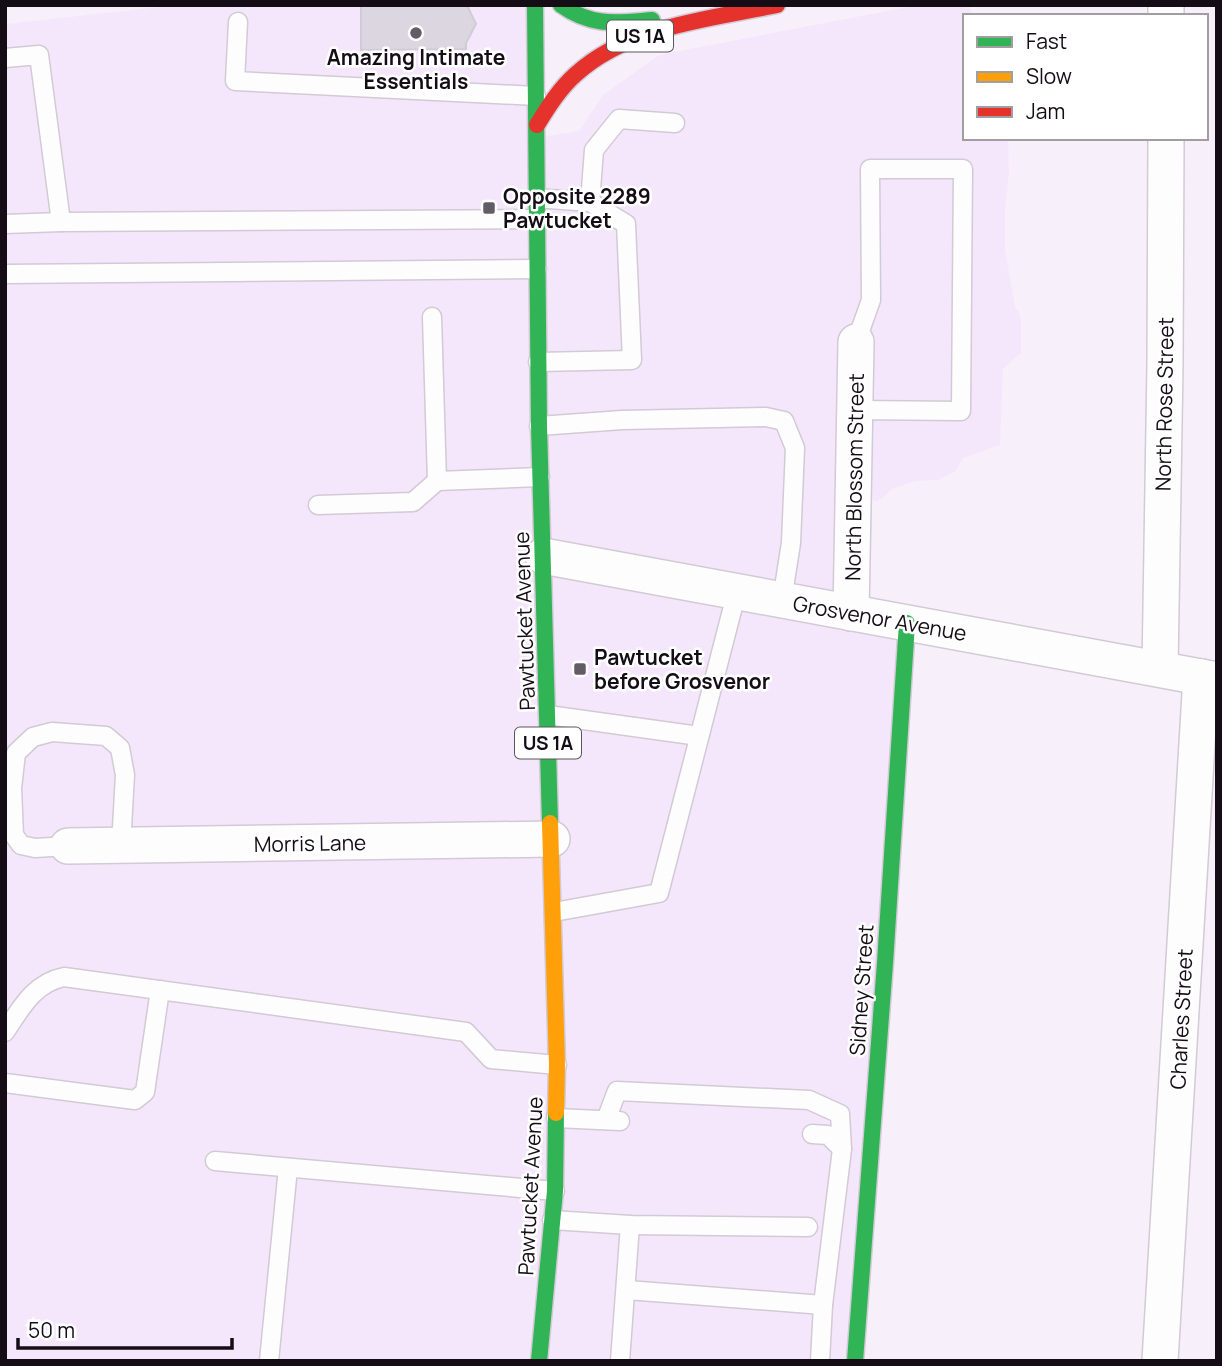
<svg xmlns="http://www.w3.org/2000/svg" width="1222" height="1366" viewBox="0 0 1222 1366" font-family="Manrope,sans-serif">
  <rect width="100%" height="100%" fill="#f7f0fa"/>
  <path fill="#f5e7fb" d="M178 5H532L536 138 579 131 603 95 659 55 918 5H969L972 16H965V138H1008L1009 173 1005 209V249L1015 307 1019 312 1021 320V353L1003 369 1000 445 963 458 956 471 938 480 916 481 892 489 882 499 875 501 857 491 855 604 898 613 857 1361H5V24Z"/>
  <path fill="#dcd6e1" stroke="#d0ccd7" stroke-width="2" d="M361 5H467L476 24 466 43V49L361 50Z"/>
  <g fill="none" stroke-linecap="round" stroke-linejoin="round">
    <g stroke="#d2cad4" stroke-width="21">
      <g id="lane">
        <path d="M238 22 235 81 536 96"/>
        <path d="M5 58 39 55 61 222"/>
        <path d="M536 198 590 202 626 224 632 360 538 362"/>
        <path d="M590 202 594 150 619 119 675 123"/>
        <path d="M5 224 61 222 537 219"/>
        <path d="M5 274 537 269"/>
        <path d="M855 410 961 411 963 169H870L871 300 856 342"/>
        <path d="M539 426 622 420 766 417 784 421 795 448 791 543 782 600"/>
        <path d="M437 481 540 477"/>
        <path d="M318 505 413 502 437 481 432 317"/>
        <path d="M548 715 699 736"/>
        <path d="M68 846 35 848 21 845 14 835 12 788 16 753 33 737 52 732 106 736 120 748 125 775 121 845"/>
        <path d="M554 912 659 893 737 591"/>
        <path d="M5 1032C21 1008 34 983 64 977L466 1032 491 1059 557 1065"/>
        <path d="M5 1083 135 1100 145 1092 160 990"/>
        <path d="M556 1118 620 1121"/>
        <path d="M606 1120 617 1091 809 1100 840 1114 842 1149 823 1305 820 1361"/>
        <path d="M812 1134 828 1135 842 1149"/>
        <path d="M215 1161 555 1191"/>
        <path d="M552 1220 630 1225 808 1227"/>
        <path d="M627 1290 823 1305"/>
        <path d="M269 1361 288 1168"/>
        <path d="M620 1361 630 1225"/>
      </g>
    </g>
    <g stroke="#d2cad4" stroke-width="38">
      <g id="street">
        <path d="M1166 16V5"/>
        <path d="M543 556 1217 680"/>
        <path d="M851 613 856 342"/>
        <path d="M1160 669 1165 364 1166 138"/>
        <path d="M68 846 552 839"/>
        <path d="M1160 1361 1201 677"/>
      </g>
    </g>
    <g stroke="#d2cad4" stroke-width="19">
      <g id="fast">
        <path d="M535 5 539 426 550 823"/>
        <path d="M561 5C592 27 616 23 652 20"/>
        <path d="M539 1361 555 1191 556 1113"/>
        <path d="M855 1361 885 963 907 623"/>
      </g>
    </g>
    <g stroke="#d2cad4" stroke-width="19">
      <path id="slow" d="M550 823 557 1065 556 1113"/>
    </g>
    <g stroke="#d2cad4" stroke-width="19">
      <path id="jam" d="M537 125C548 107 560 88 576 74 629 26 710 19 777 5"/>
    </g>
    <use href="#lane" stroke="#fefdfe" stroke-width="18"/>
    <use href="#street" stroke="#fefdfe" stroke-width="35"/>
    <use href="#fast" stroke="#30b455" stroke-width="16"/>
    <use href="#slow" stroke="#ff9f0a" stroke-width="16"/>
    <use href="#jam" stroke="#e5322d" stroke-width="16"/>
  </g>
  <g fill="#635c66" stroke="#fff" stroke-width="2.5">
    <circle cx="416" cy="33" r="7"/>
    <rect x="482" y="201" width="14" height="14" rx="3.5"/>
    <rect x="573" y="662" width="14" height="14" rx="3.5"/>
  </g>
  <g text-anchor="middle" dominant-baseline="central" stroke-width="5" stroke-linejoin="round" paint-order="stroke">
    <g fill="#fff" stroke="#5a565c" stroke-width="2">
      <rect x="607" y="20.5" width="66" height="31" rx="5"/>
      <rect x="515" y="727.5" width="66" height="31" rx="5"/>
    </g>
    <g font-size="19" font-weight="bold" fill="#140d16">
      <text x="640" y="36">US 1A</text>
      <text x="548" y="743">US 1A</text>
    </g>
    <g font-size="21" font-weight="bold" fill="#140d16" stroke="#fff" text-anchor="start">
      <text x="416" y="57" text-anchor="middle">Amazing Intimate<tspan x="416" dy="24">Essentials</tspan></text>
      <text x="503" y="196">Opposite 2289<tspan x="503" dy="24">Pawtucket</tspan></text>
      <text x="594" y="657">Pawtucket<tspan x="594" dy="24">before Grosvenor</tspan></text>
    </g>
    <g font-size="21" fill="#140d16" stroke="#fff">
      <text transform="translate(1164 404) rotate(-89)">North Rose Street</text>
      <text transform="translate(854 477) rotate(-89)">North Blossom Street</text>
      <text transform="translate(880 618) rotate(10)">Grosvenor Avenue</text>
      <text transform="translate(524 621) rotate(-92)">Pawtucket Avenue</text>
      <text transform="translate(310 843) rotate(-1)">Morris Lane</text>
      <text transform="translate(861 990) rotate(-86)">Sidney Street</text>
      <text transform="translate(1181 1019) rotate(-87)">Charles Street</text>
      <text transform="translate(530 1186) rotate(-87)">Pawtucket Avenue</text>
    </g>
  </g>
  <rect width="1222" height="1366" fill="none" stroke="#140d16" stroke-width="14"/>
  <rect x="963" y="14" width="245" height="126" fill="#ffffff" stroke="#a19ea2" stroke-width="2"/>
  <rect x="977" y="37" width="35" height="10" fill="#30b455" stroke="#a19ea2" stroke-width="2"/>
  <text x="1026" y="49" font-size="21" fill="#140d16">Fast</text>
  <rect x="977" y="72" width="35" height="10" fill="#ff9f0a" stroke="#a19ea2" stroke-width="2"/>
  <text x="1026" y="84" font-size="21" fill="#140d16">Slow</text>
  <rect x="977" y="107" width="35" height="10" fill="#e5322d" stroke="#a19ea2" stroke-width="2"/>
  <text x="1026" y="119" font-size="21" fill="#140d16">Jam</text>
  <path d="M18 1338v10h214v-10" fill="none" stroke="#140d16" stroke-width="3.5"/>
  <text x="28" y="1338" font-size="21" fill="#140d16" stroke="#ffffff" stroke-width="5" paint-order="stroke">50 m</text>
</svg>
